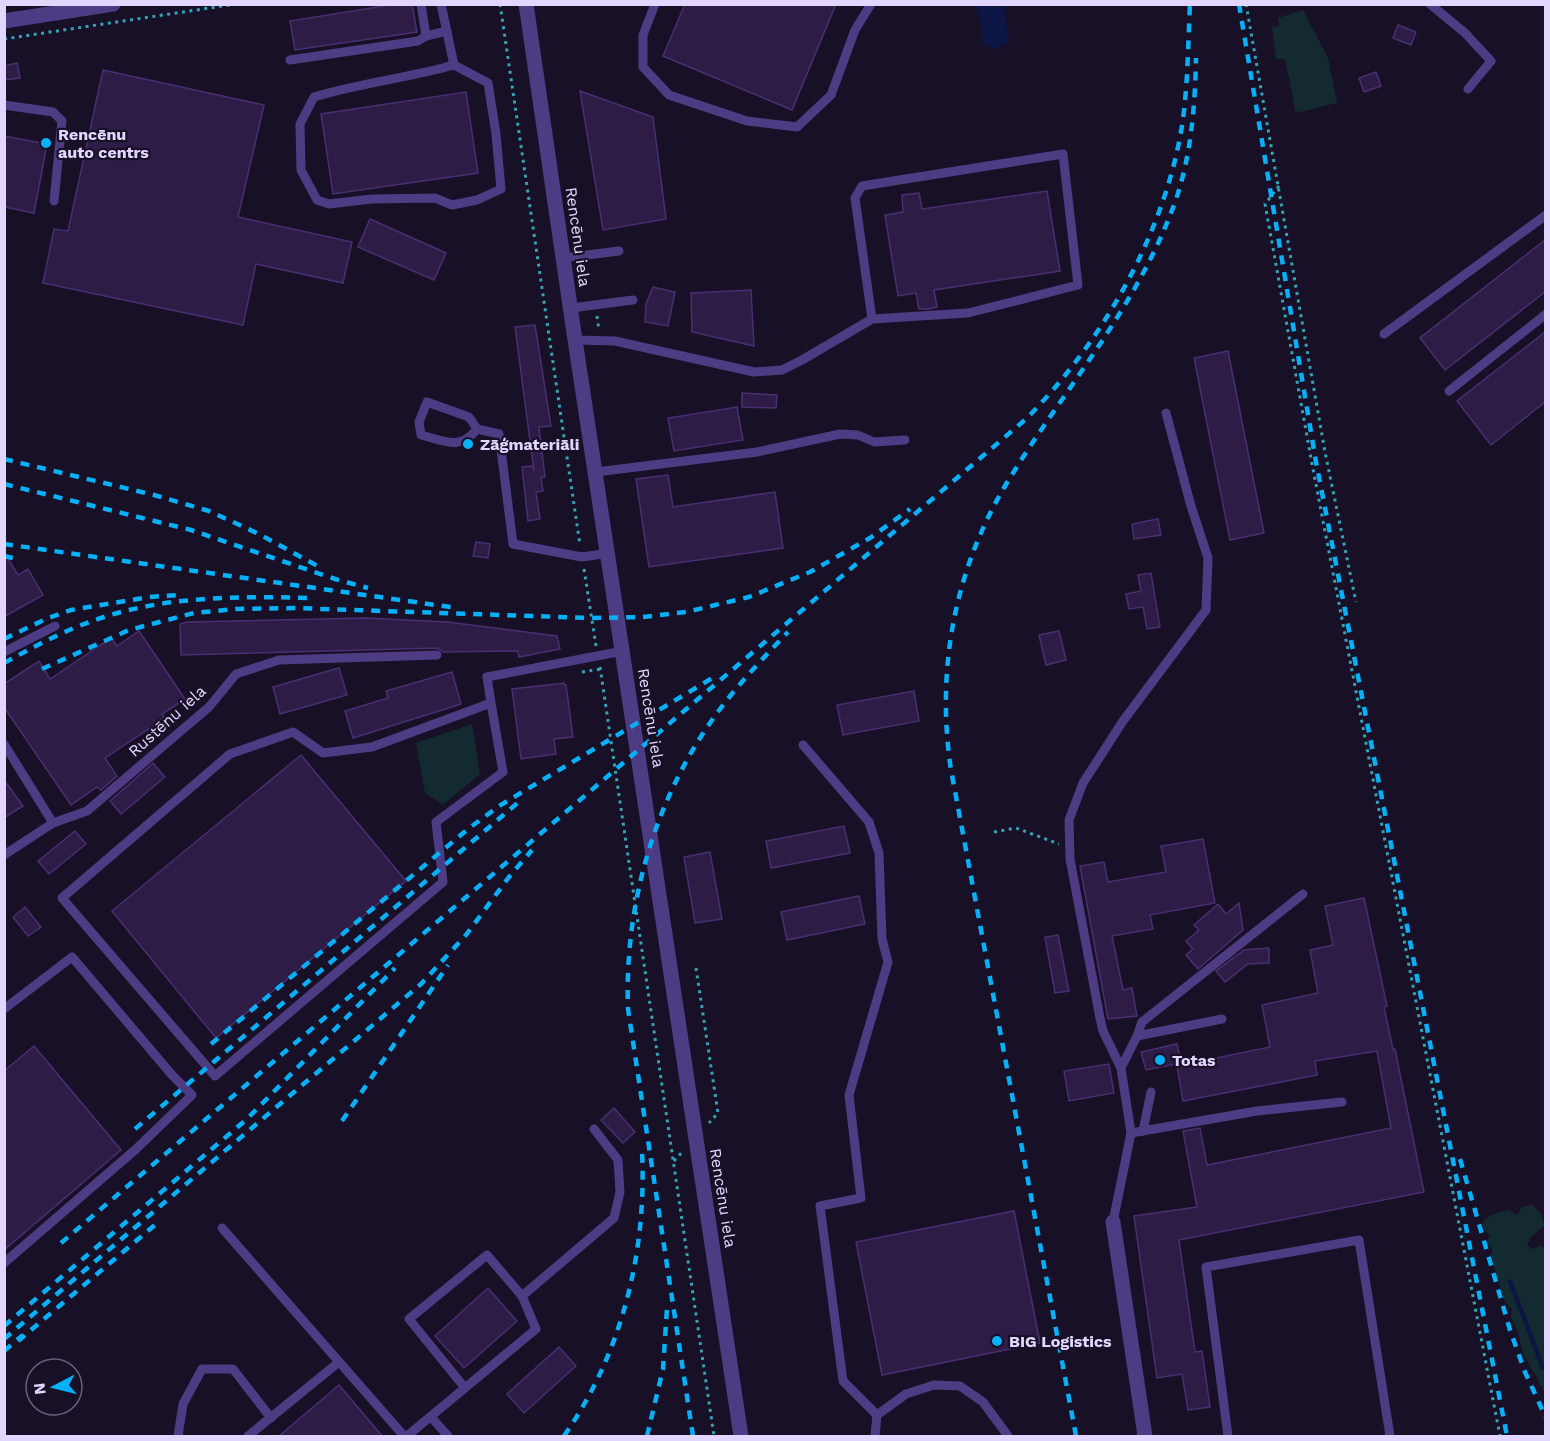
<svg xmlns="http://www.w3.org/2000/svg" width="1550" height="1441" viewBox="0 0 1550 1441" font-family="'Work Sans',sans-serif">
  <rect width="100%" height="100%" fill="#181026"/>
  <g fill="#132b30">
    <path d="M1303 10 1328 58 1337 103 1296 113 1285 59H1276L1272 27 1279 26 1278 18Z"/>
    <path d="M472 724 480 774 443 805 425 793 416 743Z"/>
    <path d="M1533 1205 1541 1214 1544 1226 1531 1237 1527 1244 1531 1249 1540 1246 1545 1249V1393L1523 1353 1517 1330 1511 1317 1512 1309 1505 1302 1490 1254 1493 1252 1492 1248 1486 1243 1490 1235 1484 1230 1483 1222C1490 1214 1499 1212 1509 1210L1517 1215 1522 1207Z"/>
  </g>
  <path fill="#0c1543" d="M975 5H1004L1009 42 996 49 984 45 981 40 983 34Z"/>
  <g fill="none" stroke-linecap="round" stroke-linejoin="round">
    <path stroke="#0c1543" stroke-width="4.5" d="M1510 1281 1543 1368"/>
  </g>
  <g fill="#2d1d46" stroke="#492f72" stroke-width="1.5">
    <path d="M396 4H412L417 32 295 50 290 21Z"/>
    <path d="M685 4H836L792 110 663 56Z"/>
    <path d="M1398 25 1416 32 1411 45 1393 38Z"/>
    <path d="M17 63 20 78 4 80V66Z"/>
    <path d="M103 70 264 105 238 217 352 242 343 283 256 264 243 325 43 283 54 229 68 231Z"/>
    <path d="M1376 72 1381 86 1364 92 1359 78Z"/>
    <path d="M580 91 653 117 666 219 603 230Z"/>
    <path d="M466 92 478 173 333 194 321 114Z"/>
    <path d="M4 136 47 144 34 213 4 207Z"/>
    <path d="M1047 191 1060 271 934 290 937 307 929 309H919L916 293 898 296 885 215 903 212 902 195 919 193 922 209Z"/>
    <path d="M370 219 446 253 434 280 358 247Z"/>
    <path d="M1545 240V292L1445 370 1420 338Z"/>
    <path d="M653 287 675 292 668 326 645 322 646 304Z"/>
    <path d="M751 290 754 346 692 332 691 293Z"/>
    <path d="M535 325 551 426 539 427 545 477H541L543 491 536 492 540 519 528 521 522 467 532 466 534 471 515 327Z"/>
    <path d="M1545 332V402L1491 445 1457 401Z"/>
    <path d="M1228 351 1264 533 1230 540 1194 358Z"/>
    <path d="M742 393 777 395 776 408 742 407Z"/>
    <path d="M737 407 743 440 674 451 668 418Z"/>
    <path d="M668 475 673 507 775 492 783 548 649 567 636 479Z"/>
    <path d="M1158 519 1161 535 1134 539 1132 524Z"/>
    <path d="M476 542 490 544 488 558 473 556Z"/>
    <path d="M4 552 18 575 28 569 43 595 4 617Z"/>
    <path d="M1151 573 1160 627 1147 629 1143 607 1129 609 1126 594 1141 591 1138 575Z"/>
    <path d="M366 618 448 622 557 636 560 649 519 657 518 651 443 652 437 648 181 655 180 624 187 622Z"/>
    <path d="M139 631 185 699 162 714 165 718 105 758 117 776 101 790 97 787 71 805 4 707V684L39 661 50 679 111 638 117 646Z"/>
    <path d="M1059 631 1066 660 1046 665 1039 635Z"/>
    <path d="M339 668 347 695 280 714 273 687Z"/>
    <path d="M452 672 461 704 353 738 345 711 388 698 386 691Z"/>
    <path d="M564 683V685H566L573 737 554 739 556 754 521 759 512 689Z"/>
    <path d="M914 691 919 721 843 735 837 705Z"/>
    <path d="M301 755 406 881 216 1038 112 911Z"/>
    <path d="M153 763 165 777 121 814 110 801Z"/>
    <path d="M4 780 23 806 4 818Z"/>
    <path d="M844 826 850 853 771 868 766 841Z"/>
    <path d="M75 831 86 844 49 874 38 861Z"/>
    <path d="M1203 839 1215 903 1150 915 1153 929 1112 936 1123 990 1132 988 1137 1016 1108 1019 1080 866 1104 862 1108 882 1166 872 1161 846Z"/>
    <path d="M710 852 722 919 695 923 684 857Z"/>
    <path d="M859 896 865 924 787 940 781 912Z"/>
    <path d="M1364 898 1387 1006 1384 1007 1393 1050 1395 1049 1424 1192 1179 1240 1195 1352 1202 1351 1210 1407 1188 1410 1182 1374 1157 1378 1134 1216 1197 1207 1183 1131 1200 1128 1207 1165 1391 1128 1377 1051 1315 1061 1317 1075 1183 1101 1177 1066 1270 1047 1262 1005 1318 993 1310 950 1333 945 1325 906Z"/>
    <path d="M1239 903 1243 930 1198 969 1186 955 1193 949 1186 941 1199 930 1194 925 1218 904 1226 914Z"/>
    <path d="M25 907 41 927 28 936 13 917Z"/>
    <path d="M1058 935 1069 991 1055 993 1045 937Z"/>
    <path d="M1269 948V963L1248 964 1225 982 1216 971 1244 950Z"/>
    <path d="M1177 1044 1181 1063 1146 1070 1141 1052Z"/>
    <path d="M34 1046 121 1150 4 1250V1071Z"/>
    <path d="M1109 1064 1114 1093 1069 1101 1064 1071Z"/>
    <path d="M614 1108 635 1132 623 1143 601 1120Z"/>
    <path d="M1014 1211 1040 1343 882 1375 856 1242Z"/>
    <path d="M488 1288 517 1321 464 1368 435 1336Z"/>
    <path d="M559 1347 576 1366 524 1413 507 1394Z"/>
    <path d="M339 1385 383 1437H278Z"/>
  </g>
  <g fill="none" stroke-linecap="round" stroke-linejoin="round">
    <g stroke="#33a3b5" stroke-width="3" stroke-dasharray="3 4.5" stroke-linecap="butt">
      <path d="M500 4 580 545"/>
      <path d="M1246 4 1325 452 1356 602"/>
      <path d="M4 39 236 4"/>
      <path d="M1279 186 1265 204 1312 464 1500 1436"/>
      <path d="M597 316 599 331"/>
      <path d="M584 569 596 646"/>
      <path d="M600 667 714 1436"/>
      <path d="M582 672 601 669"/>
      <path d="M994 832 1016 828 1059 844"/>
      <path d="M696 968 718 1113 709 1123"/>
      <path d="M674 1161 684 1150"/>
    </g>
    <g stroke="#4d3c83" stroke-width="9">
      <path d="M421 4 426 36 447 31"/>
      <path d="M441 4 454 65"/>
      <path d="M655 4 643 35V67L669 95 747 121 797 127 831 95 855 30 871 4"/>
      <path d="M1430 4 1465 33 1491 61 1468 89"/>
      <path d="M290 60 418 41 426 36"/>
      <path d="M454 65 488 83 496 134 501 189 477 200 452 205 435 198 372 199 329 204 317 200 301 170 300 124 314 97C360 83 408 78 454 65Z"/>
      <path d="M4 105 53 112 62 121 54 201"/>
      <path d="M563 258 619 251"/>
      <path d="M571 308 633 300"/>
      <path d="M1384 334 1546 215"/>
      <path d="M575 340 615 341 754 372 782 370 802 360 872 319 855 198 862 186 1063 154 1078 285 968 313 872 319"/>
      <path d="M1449 391 1546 314"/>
      <path d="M477 429C460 451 445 441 421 435L419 422 427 402 469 417 477 429 499 434 513 544 582 557 609 553"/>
      <path d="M596 472 757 452 840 434 858 435 874 442 905 440"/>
      <path d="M4 652 55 626"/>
      <path d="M491 703 503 772 436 822 443 882 215 1076 62 898 230 754 293 732 323 753 372 747 491 703 487 677 623 651"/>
      <path d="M4 744 53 823"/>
      <path d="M803 745 869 822 879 853 882 939 888 962 849 1095 861 1198 820 1206 843 1381 877 1415"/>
      <path d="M4 855 53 823 87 811 209 707 236 674 279 660 437 655"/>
      <path d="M4 1009 72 957 172 1075 192 1095 135 1150 4 1263"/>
      <path d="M1137 1036 1142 1022 1303 894"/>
      <path d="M1121 1068 1137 1036 1222 1019"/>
      <path d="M1143 1131 1151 1092"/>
      <path d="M1131 1133 1257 1111 1342 1102"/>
      <path d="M1113 1222 1131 1133 1121 1068 1103 1031 1100 1018 1070 859 1069 820 1083 783 1123 721 1206 610 1208 558 1191 506 1166 413"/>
      <path d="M222 1228 404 1436"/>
      <path d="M522 1296 614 1218 620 1192 618 1160 594 1129"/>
      <path d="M431 1417 448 1436"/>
      <path d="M178 1436 183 1404 202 1369H233L271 1418"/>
      <path d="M248 1436 339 1362"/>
      <path d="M407 1436 536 1329 522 1296 487 1255 409 1319 465 1388"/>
      <path d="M875 1436 877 1415 906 1394 934 1385 960 1386 983 1402 1008 1436"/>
      <path d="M1228 1436 1206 1267 1359 1240 1390 1436"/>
    </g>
    <g stroke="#4d3c83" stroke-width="15">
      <path d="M526 4 575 340 741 1436"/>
      <path d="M4 21 113 4"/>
      <path d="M1113 1222 1145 1436"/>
    </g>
    <g stroke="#08b1f7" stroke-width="4.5" stroke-dasharray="9 8" stroke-linecap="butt">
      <path d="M1239 4 1316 462 1507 1436"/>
      <path d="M4 459 154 495 209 511 259 534 323 569"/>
      <path d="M4 484 191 530 335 579 368 588"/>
      <path d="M4 544 457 608"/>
      <path d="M4 556 13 558"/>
      <path d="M4 639 46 619 71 610 149 597 179 595"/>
      <path d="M4 663C37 645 69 628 104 617 169 596 243 596 310 598"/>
      <path d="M42 669 129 630 194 613 236 609 294 608 591 618 643 617 686 612 749 597 810 572 870 538 910 509"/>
      <path d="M211 1044 468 829 499 806 714 677"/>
      <path d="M342 1121 448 965"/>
      <path d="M135 1129 521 800"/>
      <path d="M1460 1159 1510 1330 1525 1372 1546 1418"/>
      <path d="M61 1243 1026 419C1104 340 1167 230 1183 119 1188 81 1188 43 1190 4"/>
      <path d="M4 1326 247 1119 395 968"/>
      <path d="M4 1339 421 984 466 935 509 877 532 850"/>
      <path d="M18 1341 156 1224"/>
      <path d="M4 1351 23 1335"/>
      <path d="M564 1436C622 1353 647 1252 642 1151"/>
      <path d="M647 1436 663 1369 667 1308"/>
      <path d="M693 1436 628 1009C624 899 658 787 727 700 746 676 767 654 788 632"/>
      <path d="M1076 1436 951 770C936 671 954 572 1005 486 1062 391 1135 311 1174 205 1191 158 1195 108 1196 58"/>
    </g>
  </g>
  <g fill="#08b1f7" stroke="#181026" stroke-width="2">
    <circle cx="46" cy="143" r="6"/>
    <circle cx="468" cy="444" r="6"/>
    <circle cx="1160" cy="1060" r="6"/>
    <circle cx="997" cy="1341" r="6"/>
  </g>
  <g text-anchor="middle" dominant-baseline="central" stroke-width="4.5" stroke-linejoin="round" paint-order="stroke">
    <g font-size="16" font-weight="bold" fill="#e2d6fe" stroke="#181026" text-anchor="start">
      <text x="58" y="134">Rencēnu<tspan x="58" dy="18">auto centrs</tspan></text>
      <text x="480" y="444">Zāģmateriāli</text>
      <text x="1172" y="1060">Totas</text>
      <text x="1009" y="1341">BIG Logistics</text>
    </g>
    <g font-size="16" fill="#e2d6fe" stroke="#181026">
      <text transform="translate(578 237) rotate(82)">Rencēnu iela</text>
      <text transform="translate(651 718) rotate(81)">Rencēnu iela</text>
      <text transform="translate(167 721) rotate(-42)">Rustēnu iela</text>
      <text transform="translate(723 1198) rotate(81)">Rencēnu iela</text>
    </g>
  </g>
  <rect width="1550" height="1441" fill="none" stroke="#e2d6fe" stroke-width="12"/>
  <g transform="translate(54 1387) rotate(263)"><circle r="28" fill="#181026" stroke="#695f7c" stroke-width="1.5"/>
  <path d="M0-4.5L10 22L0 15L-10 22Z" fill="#08b1f7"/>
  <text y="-9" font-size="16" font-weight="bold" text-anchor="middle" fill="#e2d6fe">N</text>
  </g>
</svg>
